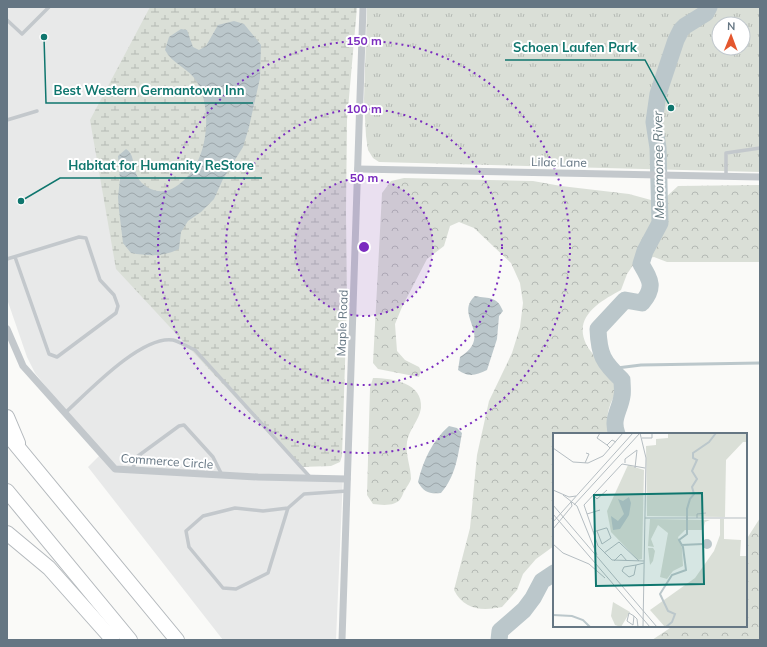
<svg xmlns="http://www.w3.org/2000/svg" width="767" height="647" viewBox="0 0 767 647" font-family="Mulish,sans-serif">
  <defs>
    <pattern id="forest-crowns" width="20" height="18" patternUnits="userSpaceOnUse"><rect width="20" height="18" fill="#dadfd7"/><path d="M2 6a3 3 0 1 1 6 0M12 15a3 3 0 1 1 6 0" fill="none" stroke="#b4b9b4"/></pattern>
    <pattern id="wetland-marsh" width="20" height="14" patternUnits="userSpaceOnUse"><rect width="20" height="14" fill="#dadfd7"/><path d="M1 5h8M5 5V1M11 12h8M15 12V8" fill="none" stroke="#b4b9b4"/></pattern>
    <pattern id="park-tufts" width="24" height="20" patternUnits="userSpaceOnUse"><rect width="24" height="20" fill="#dadfd7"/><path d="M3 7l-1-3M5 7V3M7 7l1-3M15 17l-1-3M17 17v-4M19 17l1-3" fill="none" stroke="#b4b9b4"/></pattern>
    <pattern id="water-waves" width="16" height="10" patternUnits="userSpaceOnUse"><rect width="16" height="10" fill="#bbc7cb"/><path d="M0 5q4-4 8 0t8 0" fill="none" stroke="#9ca6aa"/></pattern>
  </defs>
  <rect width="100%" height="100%" fill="#fafaf8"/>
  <path fill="#e8e9e9" d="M7 7H150L149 11 207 347 306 475 343 476 336 640H223L88 467 100 455 35 373 27 357 7 299Z"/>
  <g fill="url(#forest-crowns)">
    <path d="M404 178 533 181 561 186 629 194 651 200 665 198 678 186 760 185V262H667L654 257 636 261 627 274 621 290C601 301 573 316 586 344 591 354 602 363 609 373 613 378 614 385 617 390 609 406 603 418 612 434H554V546L536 559 523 574 517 590 502 607C482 611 464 610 454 590L470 528 477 455 489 401 512 353 520 327 523 303 520 283 511 263 474 228 459 222 450 226 444 246 427 259 402 307 395 324 397 351 405 360 419 367 421 371 419 377 378 369 373 363 382 193 391 181Z"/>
    <path d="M373 378C393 378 423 383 421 408 419 421 409 429 407 442 405 454 411 467 411 479 410 483 407 486 405 490 403 492 403 495 401 498 396 507 381 505 373 504L367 495 370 388Z"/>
    <path d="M760 518V640H652L673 626H746V540Z"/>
  </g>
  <path fill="url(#wetland-marsh)" d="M150 7H357L347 120 346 212 347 302 342 456 340 462 331 466 300 467 116 269 90 120Z"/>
  <path fill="url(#park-tufts)" fill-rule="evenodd" d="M367 7H760V172L379 162 373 158 368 150 366 136 364 99ZM719 24H743V48H719Z"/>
  <g fill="url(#water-waves)">
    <path d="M234 21 244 24 261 45 260 78 249 127 243 147 223 179 214 199 201 212 188 221 181 232 179 249C162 257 149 256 131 253L123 243 119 210 118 197 120 179 118 156 126 149C138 156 129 176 147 187 161 195 172 191 183 181 208 160 213 110 197 82 189 68 172 64 165 50L169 37 181 29 187 30 193 47 199 50 206 46 218 25Z"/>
    <path d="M475 296C490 299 497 296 503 311L499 316 497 339 487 370C476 375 469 378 458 370L460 357C495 335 453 316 475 296Z"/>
    <path d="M449 426 457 428 462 433C458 455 456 476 441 493 430 494 424 493 418 482 423 461 432 441 449 426Z"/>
  </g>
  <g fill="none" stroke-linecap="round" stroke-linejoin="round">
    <path stroke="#bbc7cb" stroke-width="3" d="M608 366 617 368 641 365 760 363"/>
    <g stroke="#bbc7cb" stroke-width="17">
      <path d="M617 434C611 419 620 410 622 396 623 391 622 385 622 380 603 362 599 355 598 329L625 300 642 303C655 287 651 281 641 264L645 251 660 223 658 148 654 122 658 94 676 40 681 30 685 26 706 13 709 7"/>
      <path d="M499 640 500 631 524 610 533 598 542 581 554 573"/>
    </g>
    <g stroke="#b4b9bd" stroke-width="16">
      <g id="motorway">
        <path d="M7 417 18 443"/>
        <path d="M7 434 177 640"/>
        <path d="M7 491 130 640"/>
        <path d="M7 533 49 568 113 640"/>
      </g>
    </g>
    <g stroke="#c3c8cc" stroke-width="3.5">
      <path d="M7 20 22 34 49 7"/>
      <path d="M7 120 37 111"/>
      <path d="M726 176V153L760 148"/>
      <path d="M7 259 79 237 86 238 100 280 114 295 118 306 116 313 57 357 49 354 15 257"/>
      <path d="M65 413C87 393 141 335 173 340 180 342 188 347 195 350L310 477"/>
      <path d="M132 470 138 456 179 426 184 425 213 457 222 475"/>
      <path d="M288 508 263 511 235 508 203 516 186 531 189 547 223 588 236 589 268 573 288 508 304 494 347 491"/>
    </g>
    <g stroke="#c3c8cc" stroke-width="7">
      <path d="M358 169 760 177"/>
      <path d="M7 329 23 366 115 469 258 477 347 479"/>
      <path d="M342 640 363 7"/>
    </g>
    <use href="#motorway" stroke="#fff" stroke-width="14"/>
  </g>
  <circle cx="364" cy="247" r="69" fill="#7b2cbf" fill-opacity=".12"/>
  <g fill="none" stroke="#7b2cbf" stroke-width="2" stroke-dasharray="2 4">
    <circle cx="364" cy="247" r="69"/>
    <circle cx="364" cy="247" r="138"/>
    <circle cx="364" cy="247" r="206"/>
  </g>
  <g text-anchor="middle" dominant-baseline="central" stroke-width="4" stroke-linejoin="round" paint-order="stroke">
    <g font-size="12" fill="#657683" stroke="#fff">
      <text transform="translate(559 162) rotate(1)">Lilac Lane</text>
      <text transform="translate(342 323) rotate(-88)">Maple Road</text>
      <text transform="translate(167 461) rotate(4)">Commerce Circle</text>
    </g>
    <g font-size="13" font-style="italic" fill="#60757c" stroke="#fff">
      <text transform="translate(658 165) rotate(-91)">Menomonee River</text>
    </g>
  </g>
  <g transform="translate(553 433)">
    <rect width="194" height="194" fill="#fafaf8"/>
    <path d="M97 86 157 87 152 89 150 97H132L125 104 129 115 130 133 120 138 114 146 107 144 115 100 105 92 98 106 101 114 95 113ZM167 86H171V106L188 107 187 123H194V194H112L97 177 142 145 161 118 167 102ZM95 115H100L102 118 100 128 97 132Z" fill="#dadfd7"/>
    <path d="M75 32 91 37 89 126 85 127 58 99 54 78Z" fill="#dadfd7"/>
    <path d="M115 0H194V9H190L173 27 172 84 94 83 93 13 103 12V6L115 5Z" fill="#dadfd7"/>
    <path d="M60 169 77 179 68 194 62 192 58 183Z" fill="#dadfd7"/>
    <path d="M76 64 78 70 76 82 67 96 60 97 58 83 65 88 71 81 65 66 70 68ZM149 111a5 5 0 1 1 10 0a5 5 0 1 1-10 0Z" fill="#bbc7cb"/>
    <path fill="none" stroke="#bbc7cb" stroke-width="2" d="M128 112 150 111M0 182 19 183 30 187 37 194M113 194 119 189 122 181 115 178 107 161 119 142 133 137 130 114 126 107 134 101V76L137 66 141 61 139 54 144 46 139 38 144 27 140 25V20L156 9 163 0"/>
    <path fill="none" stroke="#b5bdc2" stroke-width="1" d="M47 0 44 5 54 12M87 0 93 25 90 194M89 5H99V0M0 15 20 29 35 30 50 23 70 0M57 15 54 12 59 7 63 9M32 30 36 21 33 20M72 30V26L84 17 82 35M0 57 16 64 23 63M10 62 24 73 44 122M40 62 44 66 54 57M0 72 104 194M21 72 87 0M0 81 97 194M34 81 47 77M92 85H194M144 85V81L153 80M0 89 80 0M0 96 19 73 18 68M40 99 53 95H54L58 105 49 111 44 98M0 111 10 120 36 131 52 145M51 120 66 109 86 128M61 128 68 121 74 128M91 128 59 127 45 113 31 72 69 31 92 35M83 132 71 134 69 138 76 144 81 142 83 132 91 130M81 183 80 192 74 188 76 180 81 183 84 186 85 194"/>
    <path fill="#0f766e" fill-opacity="0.15" stroke="#0f766e" stroke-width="2" d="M149 60 151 151 43 153 41 62Z"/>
    <rect width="194" height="194" fill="none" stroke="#657683" stroke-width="2"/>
  </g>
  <circle cx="364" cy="247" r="6" fill="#7b2cbf" stroke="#fff" stroke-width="2"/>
  <g font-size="12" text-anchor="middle" font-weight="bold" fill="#7b2cbf" stroke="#fff" stroke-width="4" stroke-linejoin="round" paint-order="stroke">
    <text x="364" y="45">150 m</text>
    <text x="364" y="113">100 m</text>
    <text x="364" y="182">50 m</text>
  </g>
  <path fill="none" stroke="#0f766e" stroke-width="1.5" d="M671 108L645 60H505M44 37L46 103H253M21 201L60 178H262"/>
  <g fill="#0f766e" stroke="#fff" stroke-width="1.5">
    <circle cx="671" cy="108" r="4"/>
    <circle cx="44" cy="37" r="4"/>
    <circle cx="21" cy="201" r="4"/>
  </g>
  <g font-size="13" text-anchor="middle" font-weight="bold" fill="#0f766e" stroke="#fff" stroke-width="4" stroke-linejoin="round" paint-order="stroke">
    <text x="575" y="52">Schoen Laufen Park</text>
    <text x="149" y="95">Best Western Germantown Inn</text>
    <text x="161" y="170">Habitat for Humanity ReStore</text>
  </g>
  <rect width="767" height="647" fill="none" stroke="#657683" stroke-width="16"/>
  <g transform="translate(731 36) rotate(1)"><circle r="19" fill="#ffffff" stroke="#c1c8cd"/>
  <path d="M0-3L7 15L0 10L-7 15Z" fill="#e4572e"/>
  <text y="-6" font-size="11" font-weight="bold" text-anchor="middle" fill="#657683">N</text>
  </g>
</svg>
